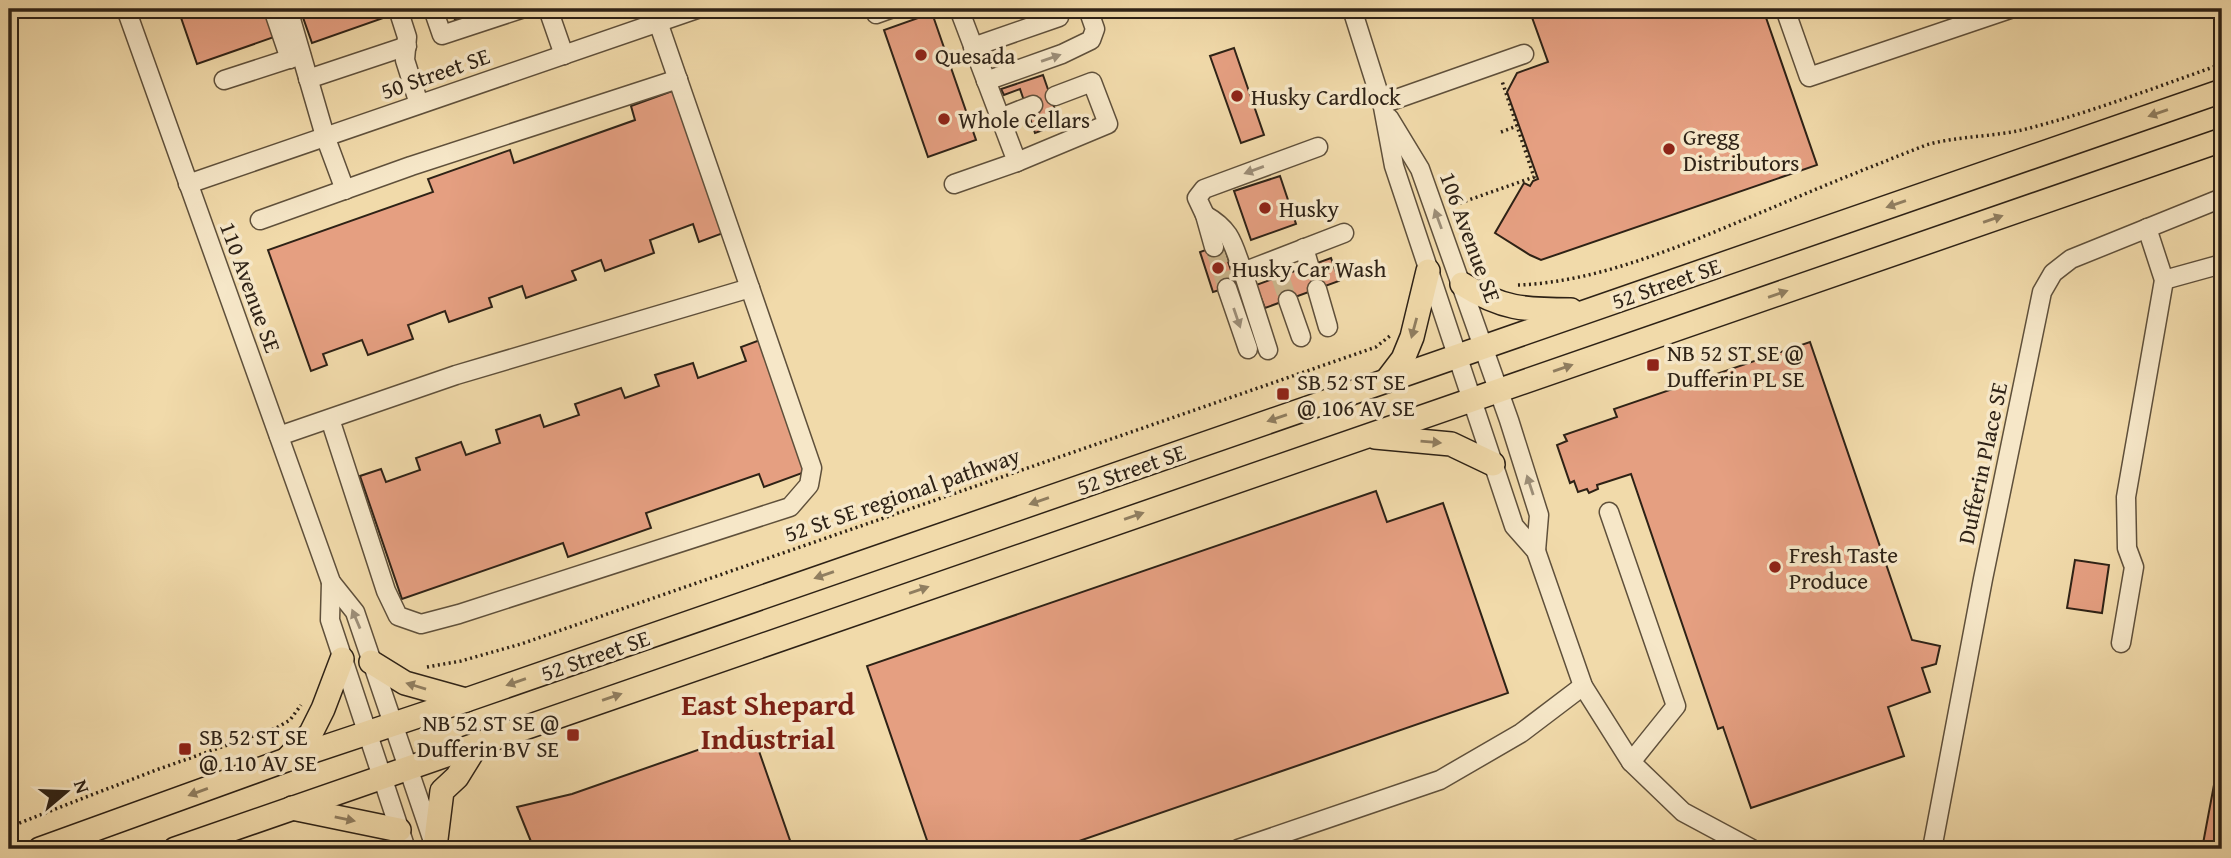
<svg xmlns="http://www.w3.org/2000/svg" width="2231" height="858" viewBox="0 0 2231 858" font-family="'Gentium Book Plus',serif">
  <rect width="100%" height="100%" fill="#f1daaa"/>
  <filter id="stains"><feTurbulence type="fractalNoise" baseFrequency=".00286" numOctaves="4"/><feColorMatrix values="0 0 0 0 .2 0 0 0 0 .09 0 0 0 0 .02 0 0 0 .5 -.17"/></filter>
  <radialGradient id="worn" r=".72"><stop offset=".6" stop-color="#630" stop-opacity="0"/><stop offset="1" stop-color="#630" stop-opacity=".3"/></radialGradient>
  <g fill="#e59f81" stroke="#2e2216" stroke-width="2">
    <path d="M178 9H267L277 36 197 64Z"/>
    <path d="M300 9H386L389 16 312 43Z"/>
    <path d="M452 9H488L455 20Z"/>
    <path d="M1529 9H1763L1817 165 1541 260 1530 255 1495 233 1524 183 1530 186 1533 181 1538 179 1507 92 1517 73 1548 62Z"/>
    <path d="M932 13 976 140 928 157 884 30Z"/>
    <path d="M1234 48 1264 135 1241 143 1210 56Z"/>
    <path d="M1043 75 1060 124 1035 133 1020 89 1004 95 1001 89Z"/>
    <path d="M675 90 726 232 699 242 693 224 650 240 654 253 605 271 601 260 572 271 576 280 526 298 522 286 489 298 492 307 449 322 445 311 408 325 413 339 368 355 362 340 323 354 327 365 311 371 268 250 433 192 428 179 510 150 514 163 635 120 631 106Z"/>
    <path d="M1280 176 1296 224 1251 240 1234 191Z"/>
    <path d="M1222 244 1236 285 1213 292 1200 252Z"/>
    <path d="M1331 258 1339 281 1265 308 1256 285Z"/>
    <path d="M760 340 805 472 764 487 759 474 646 513 651 528 568 557 563 543 402 599 360 476 381 469 386 482 420 470 416 458 461 442 466 455 500 443 496 430 540 415 544 427 579 415 575 404 621 388 625 398 659 386 655 375 693 363 698 378 746 361 741 347Z"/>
    <path d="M1810 342 1912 640 1940 646 1936 664 1922 668 1930 692 1888 707 1904 756 1751 808 1723 727 1718 729 1631 474 1597 485 1598 489 1589 493 1587 489 1578 492 1574 481 1570 483 1557 445 1567 441 1564 435 1617 417 1614 409Z"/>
    <path d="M1376 491 1387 522 1443 503 1508 693 1056 849H930L867 666Z"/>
    <path d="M2075 560 2109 565 2102 613 2067 608Z"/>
    <path d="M752 731 793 849H534L517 807 572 794Z"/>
    <path d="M2222 742V849H2202Z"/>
  </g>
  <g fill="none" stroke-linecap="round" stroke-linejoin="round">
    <g stroke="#cab58c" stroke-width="18" stroke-dasharray="18 9" stroke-linecap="butt">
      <path d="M1214 247 1227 288"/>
      <path d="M1280 276 1288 300"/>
    </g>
    <g stroke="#5f503b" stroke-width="21">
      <g id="minor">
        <path d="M126 9 331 582 355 612 434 844"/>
        <path d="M273 9 290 59"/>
        <path d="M288 9 325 136 345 190"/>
        <path d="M398 9 407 37 405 60 419 104"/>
        <path d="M433 9 442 35 521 9"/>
        <path d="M548 9 564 55"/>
        <path d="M1352 9 1383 107 1394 166 1514 526 1536 551 1583 686 1631 762 1683 812 1752 849"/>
        <path d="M1785 9 1809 77 2010 9"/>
        <path d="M876 14 890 9"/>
        <path d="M973 47 1059 17 1056 9"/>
        <path d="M308 79 407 46"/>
        <path d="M224 80 301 55"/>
        <path d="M986 81 1062 54 1091 40 1095 29 1088 9"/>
        <path d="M1382 104 1524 54"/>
        <path d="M1000 118 1033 105"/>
        <path d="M1389 118 1420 169 1509 420 1539 515 1536 551"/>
        <path d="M1017 162 1108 124 1092 82 1055 96"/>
        <path d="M188 184 697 9"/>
        <path d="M954 184 1017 162 959 9"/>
        <path d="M1205 215C1232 230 1233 245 1243 272"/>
        <path d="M260 220 411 166 678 79"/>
        <path d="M1214 247 1205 215 1197 198 1204 189 1318 147"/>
        <path d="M1304 248 1309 265"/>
        <path d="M2164 280 2222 264"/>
        <path d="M1227 288 1248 349"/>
        <path d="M1317 289 1328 327"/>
        <path d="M1288 300 1301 337"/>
        <path d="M1268 350 1243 272 1344 233"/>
        <path d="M330 419 386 591 398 616 421 624 459 614 790 507 809 485 812 468 750 288"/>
        <path d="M279 436 456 375 750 288 658 22"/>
        <path d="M1609 512 1676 706 1631 762"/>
        <path d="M331 582 330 620 406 849"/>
        <path d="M2121 643 2134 567 2127 548 2126 497 2164 280 2147 228"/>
        <path d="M1238 849 1440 780 1521 733 1583 686"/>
        <path d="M1932 849 1983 579 2042 292 2053 273 2071 259 2222 198"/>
      </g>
    </g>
    <g stroke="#2e2216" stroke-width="26">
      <g id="major">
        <path d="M1462 284C1502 309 1524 310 1571 310"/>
        <path d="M1387 380 1403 359 1412 337 1428 271"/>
        <path d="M1375 437 1451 444 1493 464"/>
        <path d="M371 662 405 683 466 700"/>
        <path d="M288 758 311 733 323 709 342 659"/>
        <path d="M292 808 399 830"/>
        <path d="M435 847 442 791 457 777 478 743"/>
        <path d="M40 849 286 760 466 700 2222 91"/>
        <path d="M175 849 2222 140"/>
      </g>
    </g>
    <g stroke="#2e2216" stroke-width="3.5" stroke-dasharray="2 3.5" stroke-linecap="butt">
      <path d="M1501 132 1517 126"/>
      <path d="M1460 203 1534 177 1502 81"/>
      <path d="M1518 285C1602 282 1690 242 1767 210 1820 187 1873 166 1926 145 1957 136 1991 137 2022 130 2090 113 2156 87 2222 64"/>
      <path d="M427 667 461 661 521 644 1376 347 1391 335"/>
      <path d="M9 827 156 770 276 728 290 720 301 705"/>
      <path d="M306 849 354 842"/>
    </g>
    <use href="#minor" stroke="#f6e7c8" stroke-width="18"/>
    <use href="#major" stroke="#f1daaa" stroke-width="23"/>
  </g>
  <defs><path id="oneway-solid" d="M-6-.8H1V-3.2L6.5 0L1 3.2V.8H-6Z" transform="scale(1.75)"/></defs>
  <g fill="#9c8e78">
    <use href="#oneway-solid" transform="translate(1051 58) rotate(-19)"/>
    <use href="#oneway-solid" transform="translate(1254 170) rotate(160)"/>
    <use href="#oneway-solid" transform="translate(1438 219) rotate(-110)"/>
    <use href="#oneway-solid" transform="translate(1237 318) rotate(71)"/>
    <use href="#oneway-solid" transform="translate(1530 485) rotate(-108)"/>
    <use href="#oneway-solid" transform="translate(356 619) rotate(-113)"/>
  </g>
  <g fill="#907e60">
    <use href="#oneway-solid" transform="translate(2158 113) rotate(161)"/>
    <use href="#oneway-solid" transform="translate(1896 204) rotate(161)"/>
    <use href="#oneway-solid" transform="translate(1993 219) rotate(-19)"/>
    <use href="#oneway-solid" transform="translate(1778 294) rotate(-19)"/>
    <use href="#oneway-solid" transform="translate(1414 328) rotate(105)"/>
    <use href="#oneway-solid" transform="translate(1563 368) rotate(-19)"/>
    <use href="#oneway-solid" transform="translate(1277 418) rotate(161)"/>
    <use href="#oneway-solid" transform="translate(1431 442) rotate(5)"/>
    <use href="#oneway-solid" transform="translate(1039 501) rotate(161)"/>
    <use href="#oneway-solid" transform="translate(1134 516) rotate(-19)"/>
    <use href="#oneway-solid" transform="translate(824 575) rotate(161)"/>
    <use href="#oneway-solid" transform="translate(919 590) rotate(-19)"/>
    <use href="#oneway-solid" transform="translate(516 682) rotate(161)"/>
    <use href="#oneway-solid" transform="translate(416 686) rotate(-163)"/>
    <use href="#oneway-solid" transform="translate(612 697) rotate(-19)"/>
    <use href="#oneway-solid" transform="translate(198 792) rotate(160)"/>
    <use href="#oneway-solid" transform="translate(345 819) rotate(12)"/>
  </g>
  <g fill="#8f2418" stroke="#f6e7c8" stroke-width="2.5">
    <circle cx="921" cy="55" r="7"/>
    <circle cx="1237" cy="96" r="7"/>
    <circle cx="944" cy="119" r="7"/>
    <circle cx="1669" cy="149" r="7"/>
    <circle cx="1265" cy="208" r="7"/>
    <circle cx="1218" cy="268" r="7"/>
    <rect x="1646" y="358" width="14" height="14" rx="3.5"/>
    <rect x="1276" y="387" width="14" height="14" rx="3.5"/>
    <circle cx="1775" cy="567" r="7"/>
    <rect x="566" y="728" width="14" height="14" rx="3.5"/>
    <rect x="178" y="742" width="14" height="14" rx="3.5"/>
  </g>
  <g text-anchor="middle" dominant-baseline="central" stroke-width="7" stroke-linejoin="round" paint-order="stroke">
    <g font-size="23" fill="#2e2216" stroke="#f6e7c8" text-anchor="start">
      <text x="935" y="55">Quesada</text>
      <text x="1251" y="96">Husky Cardlock</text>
      <text x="958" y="119">Whole Cellars</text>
      <text x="1683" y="136">Gregg<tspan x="1683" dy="26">Distributors</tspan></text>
      <text x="1279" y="208">Husky</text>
      <text x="1232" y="268">Husky Car Wash</text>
      <text x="1667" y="352">NB 52 ST SE @<tspan x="1667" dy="26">Dufferin PL SE</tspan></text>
      <text x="1297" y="381">SB 52 ST SE<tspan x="1297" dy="26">@ 106 AV SE</tspan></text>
      <text x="1789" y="554">Fresh Taste<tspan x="1789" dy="26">Produce</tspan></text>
      <text x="559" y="722" text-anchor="end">NB 52 ST SE @<tspan x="559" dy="26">Dufferin BV SE</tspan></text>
      <text x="199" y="736">SB 52 ST SE<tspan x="199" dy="26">@ 110 AV SE</tspan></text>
    </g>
    <g font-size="23" fill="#2e2216" stroke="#f6e7c8">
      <text transform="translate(435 73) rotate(-19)">50 Street SE</text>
      <text transform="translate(1471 237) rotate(70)">106 Avenue SE</text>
      <text transform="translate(1666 283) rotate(-19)">52 Street SE</text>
      <text transform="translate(251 287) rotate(70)">110 Avenue SE</text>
      <text transform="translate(1982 463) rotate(-78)">Dufferin Place SE</text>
      <text transform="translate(1131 469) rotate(-19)">52 Street SE</text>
      <text transform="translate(902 494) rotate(-19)">52 St SE regional pathway</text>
      <text transform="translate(595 655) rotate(-19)">52 Street SE</text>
    </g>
    <g font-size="30" font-weight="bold" fill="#7a1f14" stroke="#f6e7c8">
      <text x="768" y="704">East Shepard<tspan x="768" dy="34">Industrial</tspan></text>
    </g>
  </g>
  <rect width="2231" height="858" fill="none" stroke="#f1daaa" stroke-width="35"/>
  <rect x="10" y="10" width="2210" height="837" fill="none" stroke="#2e2216" stroke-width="3.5"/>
  <rect x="18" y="18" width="2196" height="823" fill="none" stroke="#2e2216" stroke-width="2"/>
  <g transform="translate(66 792) rotate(71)" stroke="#f6e7c8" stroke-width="5" paint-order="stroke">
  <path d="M0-5L12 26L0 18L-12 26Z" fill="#2e2216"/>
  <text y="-10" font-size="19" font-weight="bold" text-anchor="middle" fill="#2e2216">N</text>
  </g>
  <rect width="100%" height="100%" filter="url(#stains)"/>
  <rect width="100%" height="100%" fill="url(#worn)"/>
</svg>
